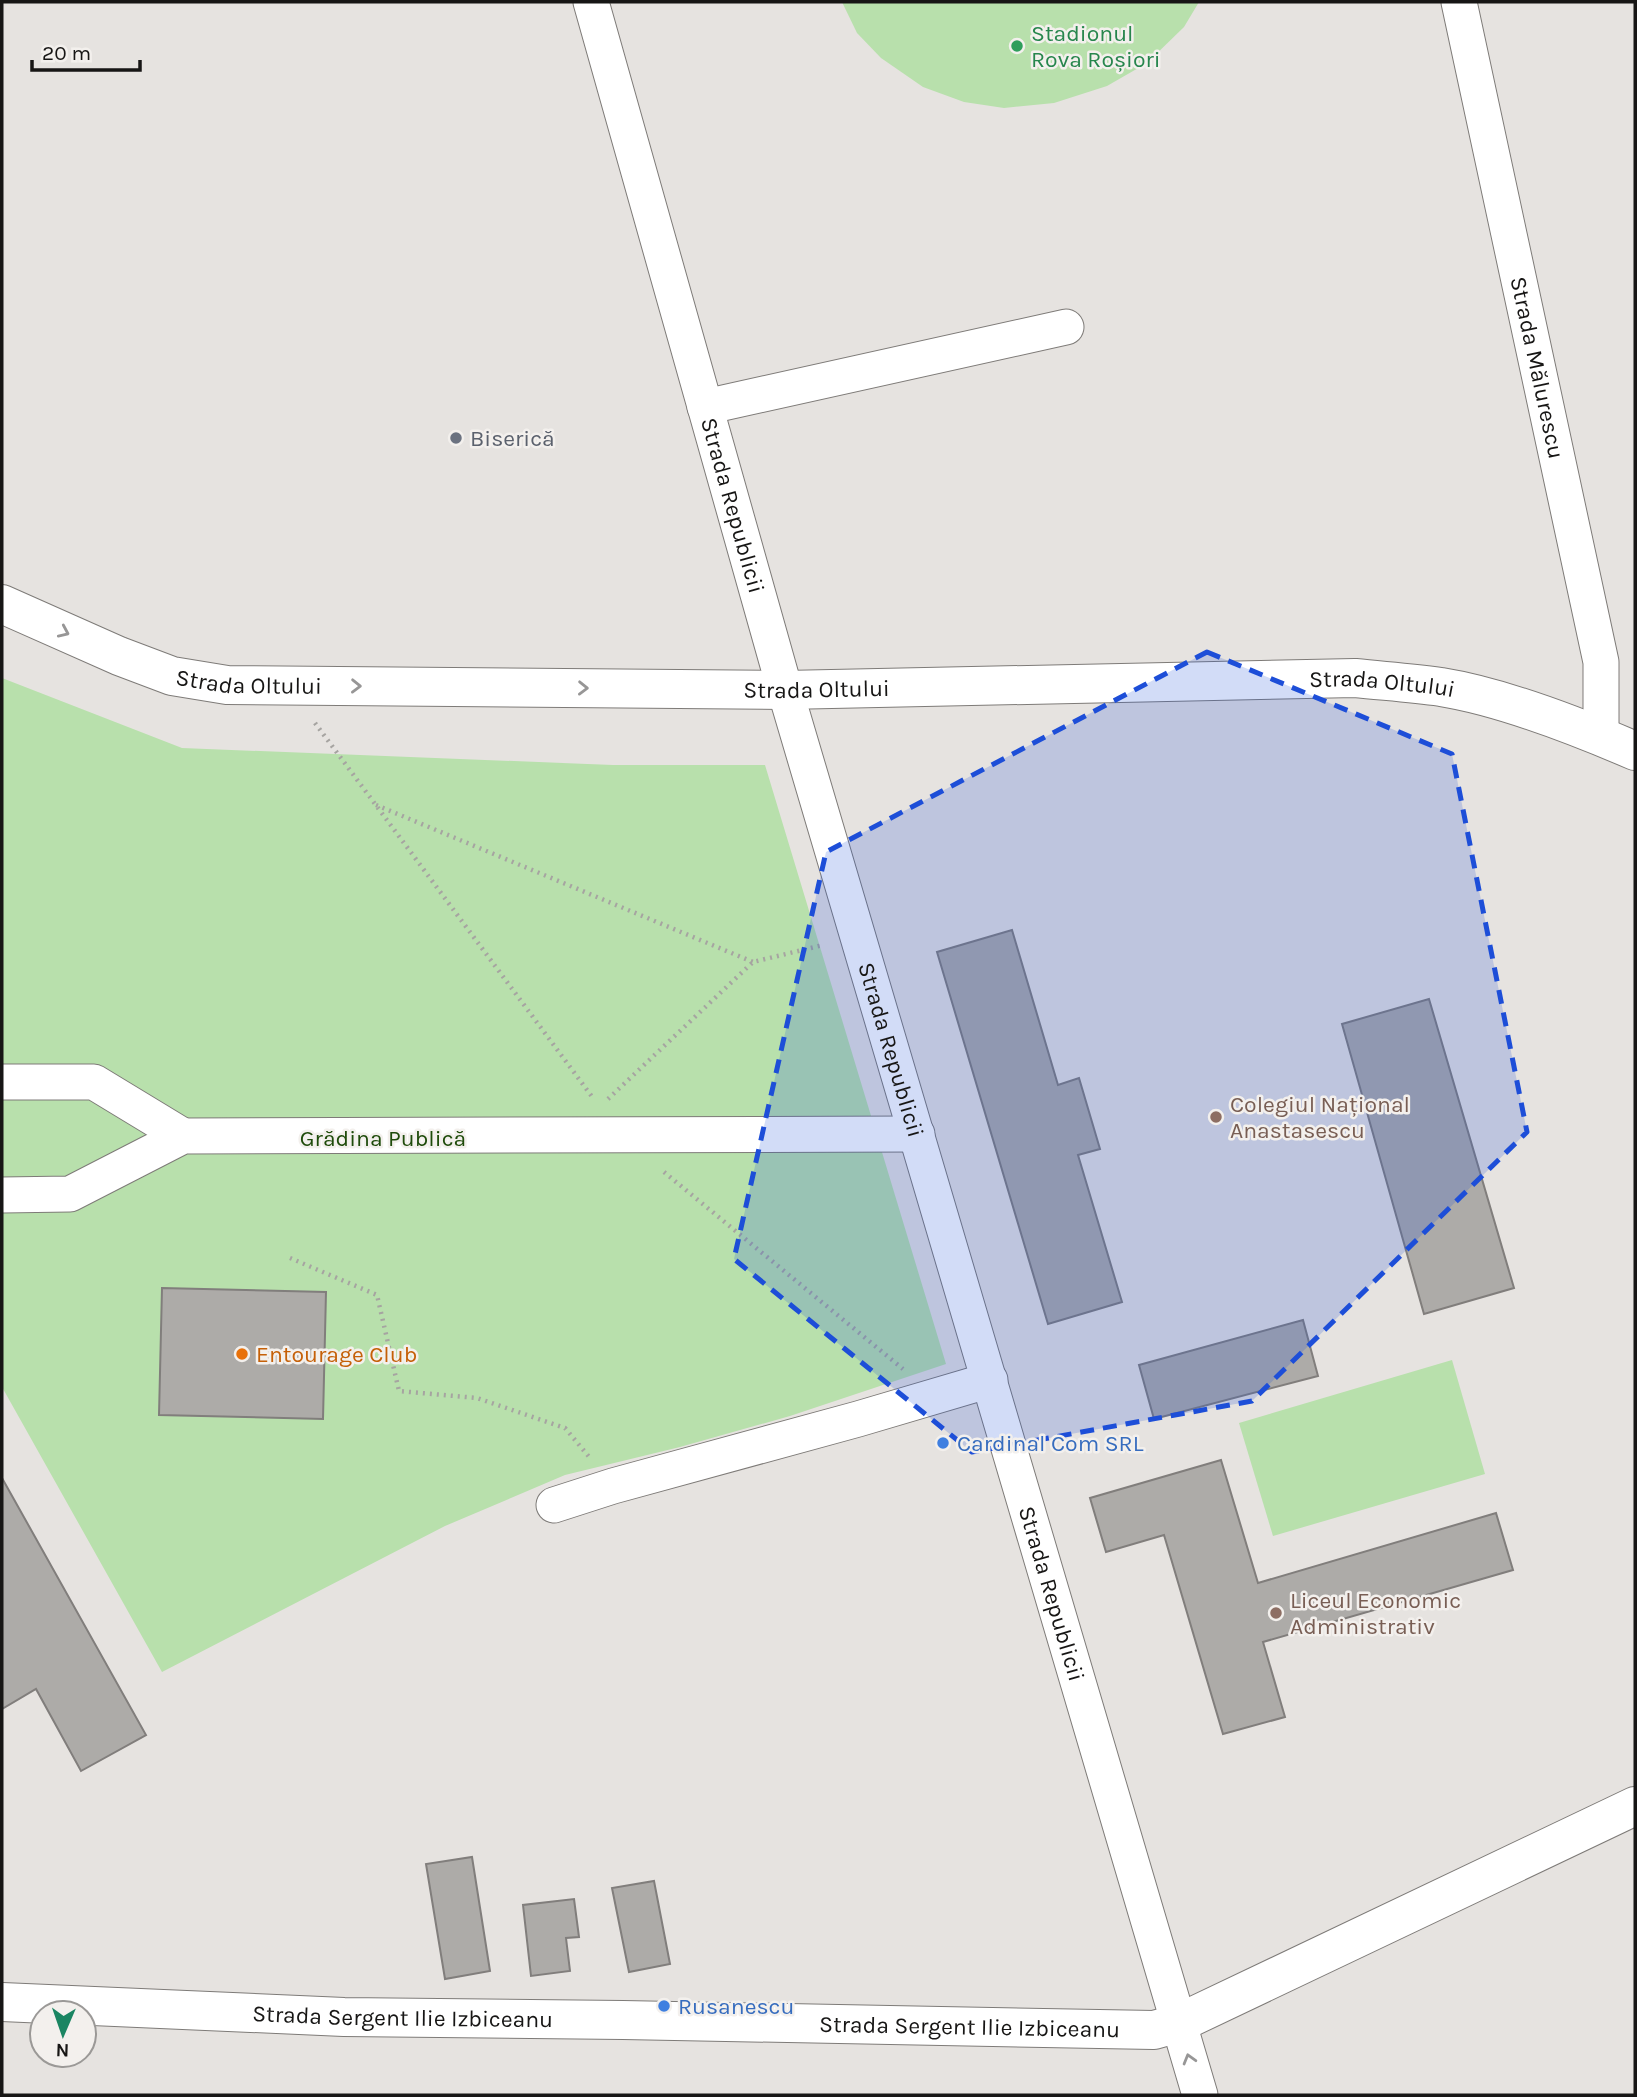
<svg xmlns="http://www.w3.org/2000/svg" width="1637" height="2097" viewBox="0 0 1637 2097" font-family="Karla,sans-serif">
  <rect width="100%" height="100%" fill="#e6e3e0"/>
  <g fill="#b8e0ac">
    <path d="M842 2H1199L1184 27 1147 63 1107 86 1054 103 1004 108 964 102 923 87 881 58 857 33Z"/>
    <path d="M2 678 182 748 613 765H765L946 1364 790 1416 680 1447 565 1475 445 1526 162 1672 2 1387Z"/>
    <path d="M1452 1360 1485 1474 1273 1536 1239 1423Z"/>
  </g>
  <g fill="#adaba8" stroke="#817e7c" stroke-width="2">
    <path d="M1012 930 1058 1085 1079 1078 1100 1149 1078 1155 1122 1302 1048 1324 937 952Z"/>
    <path d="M1429 999 1514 1288 1424 1314 1342 1024Z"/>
    <path d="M162 1288 326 1292 323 1419 159 1415Z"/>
    <path d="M1303 1320 1318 1376 1154 1419 1139 1365Z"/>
    <path d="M1221 1460 1258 1583 1496 1513 1513 1570 1263 1642 1285 1717 1223 1734 1164 1535 1106 1552 1090 1498Z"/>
    <path d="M2 1478 146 1735 81 1771 36 1689 2 1709Z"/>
    <path d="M472 1857 490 1971 445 1979 426 1864Z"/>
    <path d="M654 1881 670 1964 629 1972 612 1888Z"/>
    <path d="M574 1899 579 1937 566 1938 570 1971 531 1976 523 1905Z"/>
  </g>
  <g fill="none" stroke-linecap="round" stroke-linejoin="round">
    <g stroke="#7e7b78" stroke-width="37">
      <g id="minor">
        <path id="s1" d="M591 2 785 690 1200 2095"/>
        <path id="s2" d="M1459 2 1601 662V736"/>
        <path d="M705 407 1066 327"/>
        <path d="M2 1082H94L183 1136"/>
        <path d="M2 1195 70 1194 183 1136 917 1134"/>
        <path d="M554 1505 613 1486 858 1419 990 1380"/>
      </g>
    </g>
    <g stroke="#7e7b78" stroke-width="40">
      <g id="major">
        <path id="s3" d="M2 604 119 656 172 676 227 685 785 690 1355 678C1383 681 1412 683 1441 687 1503 697 1577 726 1635 751"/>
        <path id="s4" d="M2 2002 344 2017 623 2020 1154 2030 1179 2023 1635 1806"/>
      </g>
    </g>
    <g stroke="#a6a4a1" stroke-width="4.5" stroke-dasharray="2 5" stroke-linecap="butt">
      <path d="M315 723 593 1098"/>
      <path d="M376 805 753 962"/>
      <path d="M608 1099 753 962 823 945"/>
      <path d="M664 1172 903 1369"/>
      <path d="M290 1258 377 1295 399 1391 477 1398 565 1428 590 1458"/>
    </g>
    <use href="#minor" stroke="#fff" stroke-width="35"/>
    <use href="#major" stroke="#fff" stroke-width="38"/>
  </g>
  <defs><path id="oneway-chevron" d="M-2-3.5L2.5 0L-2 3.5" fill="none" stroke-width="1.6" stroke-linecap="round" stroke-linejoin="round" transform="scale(1.75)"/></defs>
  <g stroke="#979696">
    <use href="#oneway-chevron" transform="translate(64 632) rotate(24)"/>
    <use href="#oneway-chevron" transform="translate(356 686) rotate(1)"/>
    <use href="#oneway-chevron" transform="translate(583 688) rotate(1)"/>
    <use href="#oneway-chevron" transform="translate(1189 2059) rotate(-106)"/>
  </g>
  <path fill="#1d4ed8" fill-opacity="0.2" stroke="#1d4ed8" stroke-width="5" stroke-dasharray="14 9" stroke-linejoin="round" d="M1207 652 1452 754 1527 1132 1252 1401 972 1452 734 1259 826 852Z"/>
  <circle fill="#2e9e5b" stroke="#f3f0ed" stroke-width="2.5" cx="1017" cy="46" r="7"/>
  <circle fill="#6b7280" stroke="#f3f0ed" stroke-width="2.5" cx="456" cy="438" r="7"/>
  <g fill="#8d6e63" stroke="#f3f0ed" stroke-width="2.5">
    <circle cx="1216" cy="1117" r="7"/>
    <circle cx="1276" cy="1613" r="7"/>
  </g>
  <circle fill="#e8710a" stroke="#f3f0ed" stroke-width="2.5" cx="242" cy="1354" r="7"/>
  <g fill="#3f7fe0" stroke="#f3f0ed" stroke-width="2.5">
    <circle cx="943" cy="1443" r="7"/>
    <circle cx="664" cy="2006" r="7"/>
  </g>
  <g text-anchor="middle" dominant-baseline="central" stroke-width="5" stroke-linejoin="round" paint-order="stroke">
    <g font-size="23" fill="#27864d" stroke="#f3f0ed" text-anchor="start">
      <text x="1031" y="33">Stadionul<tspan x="1031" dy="26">Rova Roșiori</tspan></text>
    </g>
    <g font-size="23" fill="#171615" stroke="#f3f0ed">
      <text stroke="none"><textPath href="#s2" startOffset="374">Strada Mălurescu</textPath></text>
      <text stroke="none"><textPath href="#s1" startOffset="523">Strada Republicii</textPath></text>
      <text stroke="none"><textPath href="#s3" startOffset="262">Strada Oltului</textPath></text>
      <text stroke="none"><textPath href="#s3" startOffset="1396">Strada Oltului</textPath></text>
      <text stroke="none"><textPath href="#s3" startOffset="830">Strada Oltului</textPath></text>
      <text stroke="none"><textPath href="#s1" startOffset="1090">Strada Republicii</textPath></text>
      <text stroke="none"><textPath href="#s1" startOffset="1657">Strada Republicii</textPath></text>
      <text stroke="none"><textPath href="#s4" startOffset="401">Strada Sergent Ilie Izbiceanu</textPath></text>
      <text stroke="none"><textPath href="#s4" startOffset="968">Strada Sergent Ilie Izbiceanu</textPath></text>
    </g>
    <g font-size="23" fill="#5b616d" stroke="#f3f0ed" text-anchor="start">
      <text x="470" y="438">Biserică</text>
    </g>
    <g font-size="23" fill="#785e54" stroke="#f3f0ed" text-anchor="start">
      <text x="1230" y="1104">Colegiul Național<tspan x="1230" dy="26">Anastasescu</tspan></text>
      <text x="1290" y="1600">Liceul Economic<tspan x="1290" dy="26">Administrativ</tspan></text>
    </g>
    <g font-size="23" fill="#1e4b0a" stroke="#f3f0ed">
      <text x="383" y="1138">Grădina Publică</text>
    </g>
    <g font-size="23" fill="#c56008" stroke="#f3f0ed" text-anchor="start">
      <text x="256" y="1354">Entourage Club</text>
    </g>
    <g font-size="23" fill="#366cbe" stroke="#f3f0ed" text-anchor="start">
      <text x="957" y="1443">Cardinal Com SRL</text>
      <text x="678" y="2006">Rusanescu</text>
    </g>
  </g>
  <rect width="1637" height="2097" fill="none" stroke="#171615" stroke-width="7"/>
  <g transform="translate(63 2034) rotate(182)"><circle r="33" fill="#f3f0ed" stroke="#9b9997" stroke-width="2"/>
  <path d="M0-5L12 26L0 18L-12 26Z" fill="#1a8562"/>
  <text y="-10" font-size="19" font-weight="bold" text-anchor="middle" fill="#171615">N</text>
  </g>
  <path d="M32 60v10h108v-10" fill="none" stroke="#171615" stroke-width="3.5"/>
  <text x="42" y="60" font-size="21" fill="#171615" stroke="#f3f0ed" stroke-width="5" paint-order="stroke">20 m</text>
</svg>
